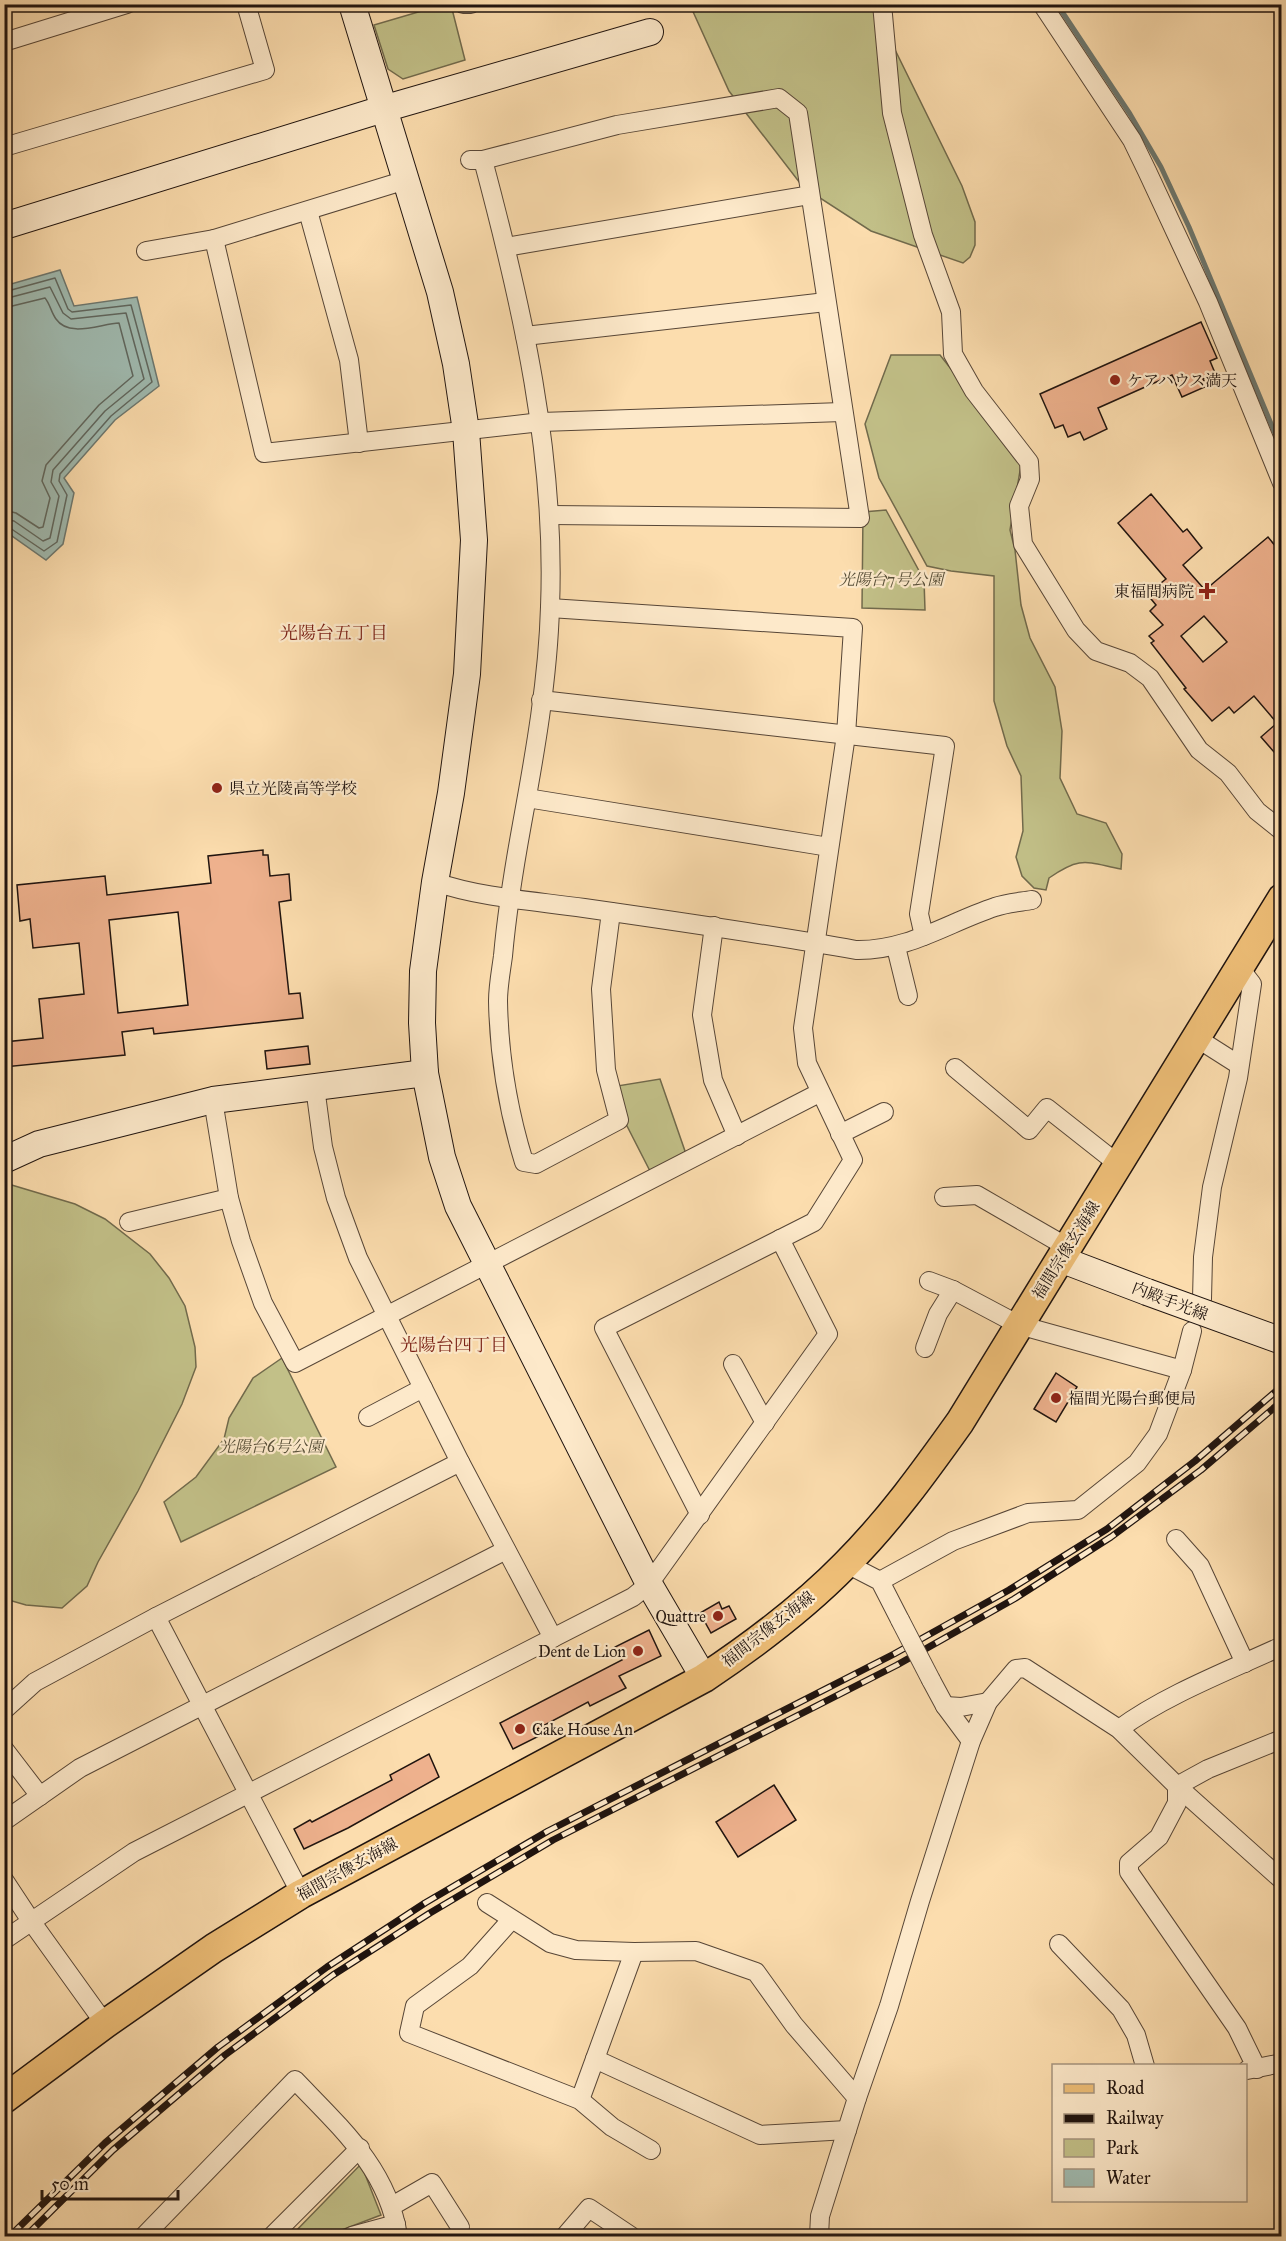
<svg xmlns="http://www.w3.org/2000/svg" width="1286" height="2241" viewBox="0 0 1286 2241" font-family="'IM FELL Great Primer','Noto Serif JP',serif">
  <rect width="100%" height="100%" fill="#fcddae"/>
  <filter id="stains"><feTurbulence type="fractalNoise" baseFrequency=".00333" numOctaves="4"/><feColorMatrix values="0 0 0 0 .2 0 0 0 0 .09 0 0 0 0 .02 0 0 0 .5 -.17"/></filter>
  <radialGradient id="worn" r=".72"><stop offset=".6" stop-color="#630" stop-opacity="0"/><stop offset="1" stop-color="#630" stop-opacity=".3"/></radialGradient>
  <g fill="#c2c088" stroke="#716a4c" stroke-width="1.5">
    <path d="M442 5H451L465 60 403 79 388 69 374 25Z"/>
    <path d="M690 5H873L962 186 975 222V245L970 257 963 263 871 231 803 187 729 91Z"/>
    <path d="M891 355H940L1022 459 1010 530 1015 550 1021 605 1030 638 1055 687 1062 731 1060 778 1077 814 1106 823 1122 854 1121 869C1085 862 1081 856 1049 878L1046 890 1034 888 1022 876 1016 857 1023 831 1021 776 1007 746 994 701V576L951 571 927 566 879 478 865 424Z"/>
    <path d="M886 510 924 580 925 610 862 608 863 512Z"/>
    <path d="M660 1079 686 1154 651 1173 626 1124 617 1086Z"/>
    <path d="M5 1183 75 1204 105 1219 150 1254 169 1278 185 1306 195 1347 196 1367 182 1404 138 1491 98 1562 87 1586 62 1608 26 1605 5 1599Z"/>
    <path d="M282 1358 336 1467 181 1542 164 1502 196 1477 224 1439 229 1418 253 1378Z"/>
    <path d="M361 2164 381 2215 326 2236H291Z"/>
  </g>
  <path fill="#a0bbb1" stroke="#6d7870" stroke-width="1.5" d="M60 270 74 306 137 297 159 386 115 420 64 478 74 493 63 544 46 560 5 531 4 286Z"/>
  <g fill="none" stroke-linecap="round" stroke-linejoin="round">
    <g stroke="#606860" stroke-width="1.5">
      <path d="M4 292 55 278 68 309 72 312 131 305 152 382 111 416 60 474 59 481 67 495 57 542 44 551 10 528 4 527"/>
      <path d="M4 299 50 287 63 313 71 319 126 313 144 379 105 411 53 470 51 482 59 496 50 538 43 541 14 521 4 519"/>
      <path d="M4 308 45 298C50 304 51 312 56 319 69 338 100 324 119 323L133 376 99 405 46 465 42 481 50 498 43 527 39 528 16 513 4 510"/>
    </g>
    <path stroke="#6d7870" stroke-width="5" d="M1057 4 1130 114 1161 167 1189 227 1282 450"/>
  </g>
  <g fill="#eeb18d" stroke="#20140f" stroke-width="1.5" fill-rule="evenodd">
    <path d="M1201 322 1217 358 1210 361 1215 373 1203 379 1207 386 1182 397 1172 375 1098 408 1107 429 1084 440 1080 432 1068 437 1063 425 1055 428 1040 394Z"/>
    <path d="M1151 494 1183 532 1187 529 1202 548 1183 565 1205 590 1268 537 1281 553V760L1261 737 1277 723 1254 696 1234 713 1229 707 1212 721 1184 689 1186 688 1151 643 1154 641 1149 636 1163 625 1150 611 1156 605 1147 594 1166 579 1118 523ZM1204 616 1227 642 1203 662 1181 636Z"/>
    <path d="M263 850V855H268L270 876 289 874 291 900 279 902 289 994 300 993 303 1018 154 1034 153 1028 122 1032 125 1055 4 1067V1042L43 1038 39 999 84 994 79 943 33 948 30 919 20 921 17 885 105 876 107 895 211 883 208 856ZM178 912 188 1005 118 1013 109 920Z"/>
    <path d="M308 1046 310 1064 267 1069 265 1051Z"/>
    <path d="M1056 1373 1077 1387 1056 1422 1034 1409Z"/>
    <path d="M719 1602 722 1609 729 1606 736 1619 711 1633 700 1613Z"/>
    <path d="M649 1630 661 1656 619 1676 626 1688 590 1706 588 1702 537 1729 541 1735 513 1749 500 1723 622 1660 615 1647Z"/>
    <path d="M429 1754 439 1777 348 1828 304 1849 294 1829 310 1820 312 1822 392 1780 390 1775Z"/>
    <path d="M774 1785 796 1820 738 1857 716 1822Z"/>
  </g>
  <g fill="none" stroke-linecap="round" stroke-linejoin="round">
    <g stroke="#574637" stroke-width="20">
      <g id="street">
        <path d="M463 4H471"/>
        <path d="M882 4 892 113 923 235 951 312 953 354 974 391 1029 462 1030 479 1019 506 1023 544 1076 630 1096 651 1130 663 1150 678 1199 750 1228 773 1257 811 1282 831"/>
        <path d="M1042 4 1132 140 1147 171 1208 302 1282 483"/>
        <path d="M4 42 127 4"/>
        <path d="M4 147 265 70 246 4"/>
        <path d="M470 160H483L617 125 779 98 798 113 860 518 550 515"/>
        <path d="M483 160C522 306 556 455 550 607 548 679 535 753 522 824 514 868 507 911 503 956 501 971 498 986 498 1001 499 1055 508 1110 524 1162L536 1164 619 1120 606 1070 601 989 611 912"/>
        <path d="M308 211 349 360 359 443"/>
        <path d="M214 239 264 453 541 422 842 412"/>
        <path d="M506 247 810 195"/>
        <path d="M146 251 214 239 406 180"/>
        <path d="M525 336 826 302"/>
        <path d="M550 608 853 628 846 735 803 1028 807 1063 853 1160 814 1222 604 1328 700 1515"/>
        <path d="M541 700 945 746 919 914 924 936"/>
        <path d="M527 798 829 847"/>
        <path d="M435 882C482 898 535 901 584 908 675 921 766 934 856 950 908 951 947 923 995 907 1006 903 1020 902 1032 900"/>
        <path d="M714 926 702 1015 713 1080 737 1136"/>
        <path d="M896 947 908 996"/>
        <path d="M1195 1037 1239 1065"/>
        <path d="M955 1068 1029 1130 1047 1108 1118 1164"/>
        <path d="M315 1087 323 1147 336 1198 358 1258 460 1462 553 1638"/>
        <path d="M213 1100 229 1198 241 1241 263 1303 295 1363 819 1093"/>
        <path d="M840 1134 884 1112"/>
        <path d="M944 1197 977 1195 1067 1247"/>
        <path d="M129 1222 229 1198"/>
        <path d="M929 1281 953 1290 1019 1325 1182 1370"/>
        <path d="M1202 1299 1203 1257 1212 1187 1238 1078 1252 984 1239 967"/>
        <path d="M925 1348 938 1314 953 1290"/>
        <path d="M733 1364 765 1423"/>
        <path d="M368 1417 423 1388"/>
        <path d="M1176 1539 1200 1566 1245 1663"/>
        <path d="M847 1564 880 1581 900 1620"/>
        <path d="M880 1581 953 1541 1028 1513 1078 1510 1137 1463 1158 1434 1182 1370 1192 1331"/>
        <path d="M156 1617 301 1894"/>
        <path d="M931 1680 945 1706 971 1741"/>
        <path d="M945 1706 961 1707 988 1702"/>
        <path d="M4 1710 35 1682 156 1617 460 1462"/>
        <path d="M1119 1729C1165 1695 1230 1670 1282 1646"/>
        <path d="M4 1749 40 1796"/>
        <path d="M4 1821 80 1768 506 1550"/>
        <path d="M4 1880 31 1921 105 2024"/>
        <path d="M487 1903 550 1943 576 1950 634 1952 696 1951 756 1972 794 2025 857 2098"/>
        <path d="M511 1920 470 1966 415 2006 409 2033 580 2100 612 2127 651 2150"/>
        <path d="M4 1940 134 1852 633 1597 649 1584 828 1334 780 1239"/>
        <path d="M1059 1944 1121 2009 1136 2035 1145 2066"/>
        <path d="M595 2059 760 2135 847 2130"/>
        <path d="M1257 2069 1237 2028 1129 1872V1863L1159 1837 1177 1803V1786L1208 1769 1282 1739"/>
        <path d="M1247 2070 1282 2063"/>
        <path d="M580 2100 634 1952"/>
        <path d="M392 2206 432 2183 460 2227"/>
        <path d="M144 2236 295 2080C340 2127 388 2169 398 2236"/>
        <path d="M272 2236 360 2148"/>
        <path d="M352 2236 396 2224"/>
        <path d="M565 2236 589 2208 631 2236"/>
        <path d="M819 2236 820 2216 857 2098 889 2006 920 1901 971 1741 988 1702 1016 1669 1025 1668 1119 1729 1177 1786 1282 1880"/>
      </g>
    </g>
    <g stroke="#20140f" stroke-width="28">
      <g id="secondary">
        <path d="M352 4 440 292 456 364 466 431 474 540 467 674 451 793 435 882 423 971 422 1023 425 1073 442 1157 458 1206 649 1584 704 1678"/>
        <path d="M4 226 383 109 650 32"/>
        <path d="M4 1160 39 1144 213 1100 425 1073"/>
        <path d="M1060 1259 1147 1292"/>
      </g>
    </g>
    <g stroke="#20140f" stroke-width="31">
      <path id="primary" d="M4 2099 105 2024 214 1948 301 1894 704 1678C755 1644 803 1608 846 1564 889 1521 925 1471 960 1422L1282 898"/>
    </g>
    <use href="#street" stroke="#fde9ca" stroke-width="18"/>
    <use href="#secondary" stroke="#fde9ca" stroke-width="26"/>
    <use href="#primary" stroke="#eebe77" stroke-width="28"/>
    <g stroke="#20140f" stroke-width="7">
      <g id="rail">
        <path d="M10 2236 105 2143 218 2047 327 1967 425 1903 548 1831 894 1654 1009 1590 1107 1529 1195 1461 1282 1386"/>
        <path d="M26 2236 113 2150 225 2055 333 1975 430 1913 553 1840 897 1665 1014 1599 1111 1537 1201 1470 1282 1401"/>
      </g>
    </g>
    <use href="#rail" stroke="#fde9ca" stroke-width="4.5" stroke-dasharray="14" stroke-linecap="butt"/>
    <g stroke="#574637" stroke-width="20" stroke-linecap="butt">
      <path id="street-bridge" d="M900 1620 931 1680"/>
    </g>
    <g stroke="#20140f" stroke-width="28" stroke-linecap="butt">
      <path id="secondary-bridge" d="M1147 1292 1282 1341"/>
    </g>
    <use href="#street-bridge" stroke="#fde9ca" stroke-width="18"/>
    <use href="#secondary-bridge" stroke="#fde9ca" stroke-width="26"/>
  </g>
  <g fill="#8f2418" stroke="#fde9ca" stroke-width="2">
    <circle cx="1115" cy="380" r="6"/>
    <path d="M1204 582h6v6h6v6h-6v6h-6v-6h-6v-6h6z"/>
    <circle cx="217" cy="788" r="6"/>
    <circle cx="1056" cy="1398" r="6"/>
    <circle cx="718" cy="1616" r="6"/>
    <circle cx="638" cy="1651" r="6"/>
    <circle cx="520" cy="1729" r="6"/>
  </g>
  <g text-anchor="middle" dominant-baseline="central" stroke-width="4.5" stroke-linejoin="round" paint-order="stroke">
    <g font-size="16" fill="#20140f" stroke="#fde9ca" text-anchor="start">
      <text x="1127" y="380">ケアハウス満天</text>
      <text x="1194" y="591" text-anchor="end">東福間病院</text>
      <text x="229" y="788">県立光陵高等学校</text>
      <text x="1068" y="1398">福間光陽台郵便局</text>
      <text x="706" y="1616" text-anchor="end">Quattre</text>
      <text x="626" y="1651" text-anchor="end">Dent de Lion</text>
      <text x="532" y="1729">Cake House An</text>
    </g>
    <g font-size="16" font-style="italic" fill="#595039" stroke="#fde9ca">
      <text x="891" y="579">光陽台7号公園</text>
      <text x="271" y="1446">光陽台6号公園</text>
    </g>
    <g font-size="16" fill="#20140f" stroke="#fde9ca">
      <text transform="translate(1066 1250) rotate(-58)">福間宗像玄海線</text>
      <text transform="translate(1170 1301) rotate(21)">内殿手光線</text>
      <text transform="translate(768 1629) rotate(-38)">福間宗像玄海線</text>
      <text transform="translate(347 1869) rotate(-29)">福間宗像玄海線</text>
    </g>
    <g font-size="18" fill="#7a1f14" stroke="#fde9ca">
      <text x="334" y="633">光陽台五丁目</text>
      <text x="454" y="1345">光陽台四丁目</text>
    </g>
  </g>
  <rect width="1286" height="2241" fill="none" stroke="#fcddae" stroke-width="24"/>
  <rect x="6" y="6" width="1274" height="2229" fill="none" stroke="#20140f" stroke-width="3"/>
  <rect x="12" y="12" width="1262" height="2217" fill="none" stroke="#20140f" stroke-width="1.5"/>
  <rect x="1052" y="2064" width="195" height="138" fill="#fde9ca" stroke="#a5947f" stroke-width="1.5"/>
  <rect x="1064" y="2084" width="30" height="9" fill="#eebe77" stroke="#a5947f" stroke-width="1.5"/>
  <text x="1106" y="2094" font-size="18" fill="#20140f">Road</text>
  <rect x="1064" y="2114" width="30" height="9" fill="#20140f" stroke="#a5947f" stroke-width="1.5"/>
  <text x="1106" y="2124" font-size="18" fill="#20140f">Railway</text>
  <rect x="1064" y="2139" width="30" height="18" fill="#c2c088" stroke="#a5947f" stroke-width="1.5"/>
  <text x="1106" y="2154" font-size="18" fill="#20140f">Park</text>
  <rect x="1064" y="2169" width="30" height="18" fill="#a0bbb1" stroke="#a5947f" stroke-width="1.5"/>
  <text x="1106" y="2184" font-size="18" fill="#20140f">Water</text>
  <path d="M42 2190v9h136v-9" fill="none" stroke="#20140f" stroke-width="3"/>
  <text x="51" y="2190" font-size="18" fill="#20140f" stroke="#fde9ca" stroke-width="4.5" paint-order="stroke">50 m</text>
  <rect width="100%" height="100%" filter="url(#stains)"/>
  <rect width="100%" height="100%" fill="url(#worn)"/>
</svg>
